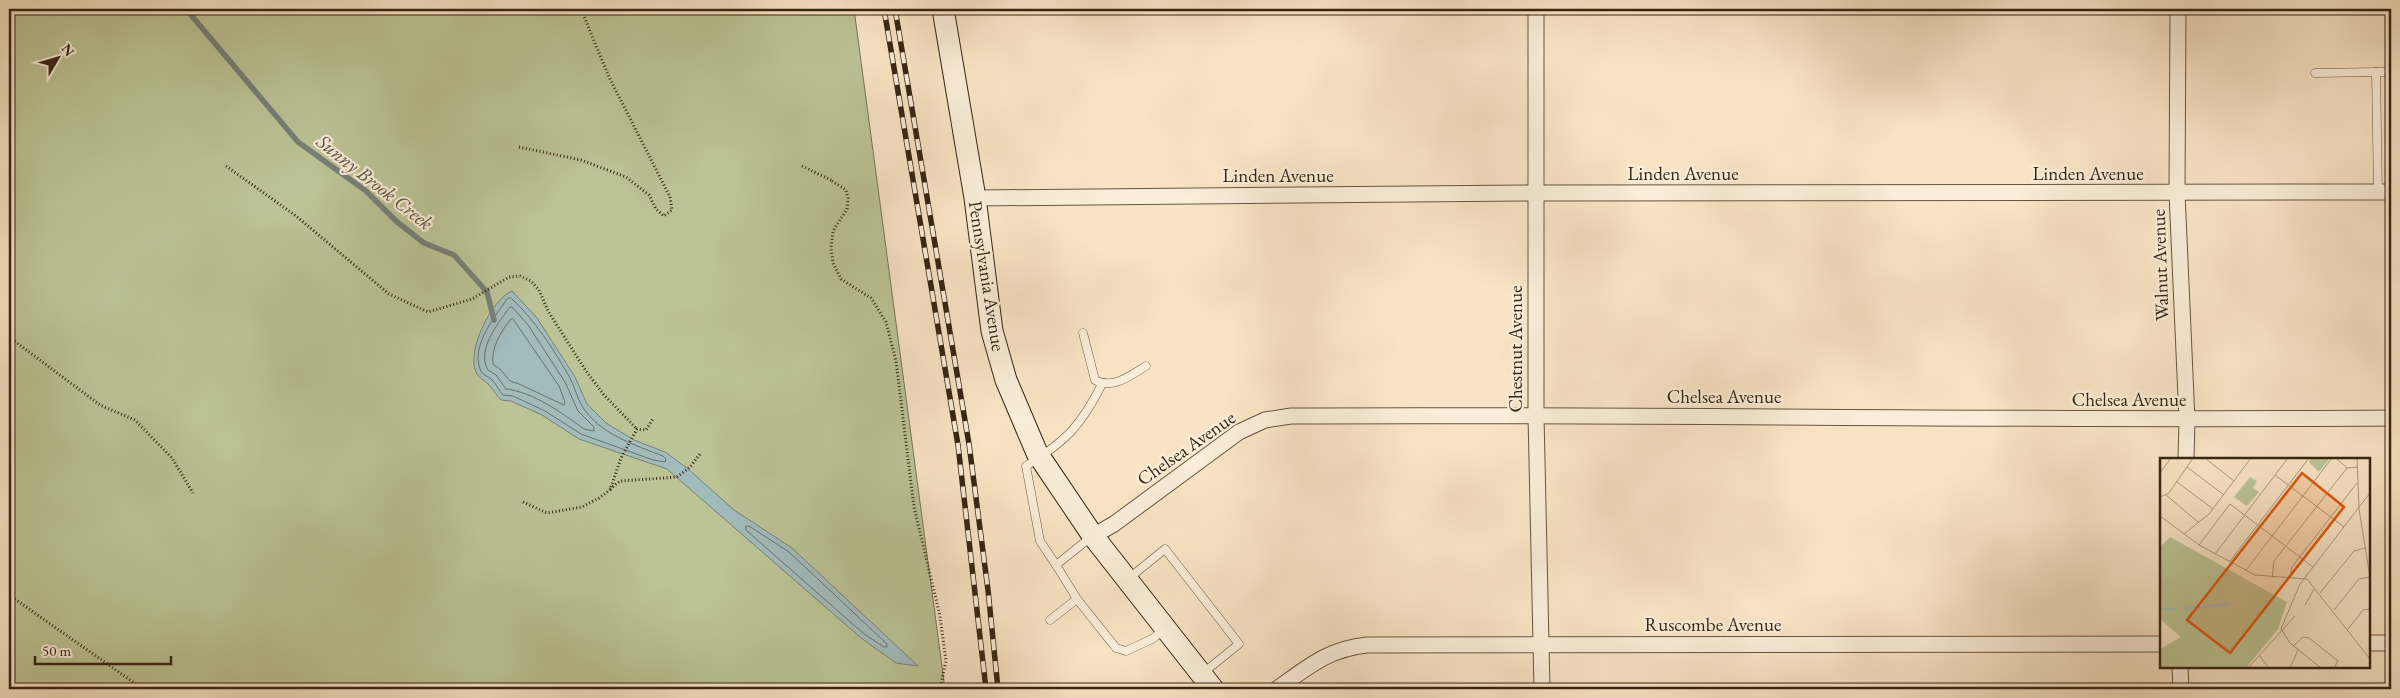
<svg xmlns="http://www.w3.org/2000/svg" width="2400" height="698" viewBox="0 0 2400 698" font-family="'EB Garamond',serif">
  <rect width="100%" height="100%" fill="#f8e4c5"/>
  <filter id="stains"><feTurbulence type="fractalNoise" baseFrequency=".004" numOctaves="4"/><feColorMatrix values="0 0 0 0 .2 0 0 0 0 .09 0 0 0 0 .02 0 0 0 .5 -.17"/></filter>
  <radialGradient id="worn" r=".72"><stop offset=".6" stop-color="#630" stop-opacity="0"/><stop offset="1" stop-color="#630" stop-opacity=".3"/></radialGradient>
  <path fill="#bcc496" stroke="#787454" d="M9 9H854L945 689H9Z"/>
  <path fill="#a2bcbe" stroke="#768079" d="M512 291 537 318 575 377 587 404 606 423 634 440 665 452 687 468 734 510 792 548 918 666 896 663 861 638 667 469 579 439 542 415 511 401 501 400C496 395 494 390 489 385 484 379 479 379 476 372 466 351 492 299 512 291Z"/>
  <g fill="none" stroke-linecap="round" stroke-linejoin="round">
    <g stroke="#6c7068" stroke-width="1">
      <path d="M511 298C535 320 554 350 570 378 575 387 577 398 582 406 599 434 635 445 663 456L666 459 665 462 653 460 581 434 545 411 513 396 503 395C499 391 496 383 491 379 487 375 482 376 480 369 471 345 495 317 507 299Z"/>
      <path d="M512 307 528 325 565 382 578 411 594 427V431L584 429C562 413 533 392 506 389L496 375 488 370C476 350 498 324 509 308Z"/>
      <path d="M513 319 559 386 565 402 564 405 519 384 510 381 501 370 493 364C491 348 500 333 510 320Z"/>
      <path d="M746 526H749L789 552 887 644V647H884L864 634 746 530Z"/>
    </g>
    <path stroke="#768079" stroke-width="5.5" d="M186 9 298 142 366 191 396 221 424 243 454 255 487 292 494 320"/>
    <g stroke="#66553f" stroke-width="9">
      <g id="service">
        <path d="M2315 73 2376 72"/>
        <path d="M2378 193 2376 72H2391"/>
        <path d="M1083 333 1095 380C1113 390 1131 375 1146 366"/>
        <path d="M1091 537 1056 565 1077 599 1116 648 1126 651 1152 639 1165 629"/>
        <path d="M1056 565 1040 541 1026 466C1066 441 1081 426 1102 384"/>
        <path d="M1128 579 1165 549 1239 644 1203 673"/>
        <path d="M1050 620 1077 599"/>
      </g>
    </g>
    <g stroke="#66553f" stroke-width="17">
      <g id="minor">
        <path d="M1536 9V415L1542 689"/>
        <path d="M2178 9 2177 193 2187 420 2186 459"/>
        <path d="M975 198 1534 193 2391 192"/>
        <path d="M1093 536 1114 524 1239 432 1265 420 1291 416C1658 414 2025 421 2391 418"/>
        <path d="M2369 643H2391"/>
        <path d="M2180 667 2181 689"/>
        <path d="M1277 689C1308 667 1328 649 1367 645L2161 644"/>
      </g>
    </g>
    <g stroke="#352512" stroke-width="23">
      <path id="secondary" d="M943 9 975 198 992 331 1006 380 1037 453 1093 536 1213 689"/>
    </g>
    <g stroke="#352512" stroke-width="3" stroke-dasharray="1 2.5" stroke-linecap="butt">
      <path d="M519 147 581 160 626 177 649 195 656 209 664 216 672 210 670 197 609 77 581 9"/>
      <path d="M226 166 296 216 389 294 428 312 472 299 509 277 520 276 531 281 539 290 548 311 586 371 604 395 637 429"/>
      <path d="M802 166 833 181"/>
      <path d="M832 181 846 190 848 198 847 209 833 231 831 248 833 263 841 279 871 298 886 322 896 361 914 507 940 616 946 661 940 689"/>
      <path d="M9 337 100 405 135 420 172 458 193 493"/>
      <path d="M610 489 620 481 677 477 690 467 700 454"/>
      <path d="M523 502 547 513 582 507 599 498 610 490 621 458 637 429 646 430 653 419"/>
      <path d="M9 595 143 689"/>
    </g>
    <use href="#service" stroke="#faedd9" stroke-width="8"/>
    <use href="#minor" stroke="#faedd9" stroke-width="15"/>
    <use href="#secondary" stroke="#faedd9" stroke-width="21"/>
    <g stroke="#352512" stroke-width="5.5">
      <g id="rail">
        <path d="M884 9 958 445 986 689"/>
        <path d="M895 9 969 444 988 590 998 689"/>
      </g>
    </g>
    <use href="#rail" stroke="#faedd9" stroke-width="4" stroke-dasharray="11" stroke-linecap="butt"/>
  </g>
  <g text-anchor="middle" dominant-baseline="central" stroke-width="4.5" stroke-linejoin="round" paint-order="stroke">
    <g font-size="19" fill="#352512" stroke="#faedd9">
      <text x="1683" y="173">Linden Avenue</text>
      <text x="2088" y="173">Linden Avenue</text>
      <text x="1278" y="175">Linden Avenue</text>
      <text transform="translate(2160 265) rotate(-92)">Walnut Avenue</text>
      <text transform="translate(987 276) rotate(81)">Pennsylvania Avenue</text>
      <text transform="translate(1515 349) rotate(-90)">Chestnut Avenue</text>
      <text x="1724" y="396">Chelsea Avenue</text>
      <text x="2129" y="399">Chelsea Avenue</text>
      <text transform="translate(1186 448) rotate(-35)">Chelsea Avenue</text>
      <text x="1713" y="624">Ruscombe Avenue</text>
    </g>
    <g font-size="20" font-style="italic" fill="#565246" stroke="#faedd9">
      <text transform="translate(375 182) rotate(38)">Sunny Brook Creek</text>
    </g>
  </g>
  <g transform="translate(2160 458)">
    <rect width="210" height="210" fill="#f8e4c5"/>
    <path d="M151 0H170L159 14 149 4ZM90 19 97 23 93 30 99 34 87 48 74 39ZM10 79 127 144 118 171 86 210H0V191L21 179 0 161V89Z" fill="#bcc496"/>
    <path fill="none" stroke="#a2bcbe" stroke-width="2.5" d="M0 151H16M24 151 70 146"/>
    <path fill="none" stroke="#aa987d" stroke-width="1" d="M45 0 74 23M176 0 187 10 197 9M197 0 199 51 210 119M27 9 64 37M0 15 11 0M115 17 184 69M17 24 53 51M6 37 38 64M0 39 9 35 33 0M0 58 39 87 95 117 147 121 210 201M24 76 49 56 91 0M39 87 70 46 153 109M55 96 128 0M70 103 149 0M86 112 172 0M130 119 132 109 197 25M112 120 114 103 187 10M160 135 194 93 205 90M145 147 154 131M174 152 199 121 210 119M121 171 140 126 210 35M121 171 130 185 161 210M188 171 203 152 210 151M133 188 143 179 149 180 178 203 174 210M99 197 109 210M88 210 135 158M130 210 138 192"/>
    <path fill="#df560c" fill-opacity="0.15" stroke="#df560c" stroke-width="2.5" d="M142 15 184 49 70 195 27 162Z"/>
    <rect width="210" height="210" fill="none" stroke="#352512" stroke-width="2.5"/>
  </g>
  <rect width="2400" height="698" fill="none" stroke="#f8e4c5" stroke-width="30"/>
  <rect x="10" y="10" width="2380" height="678" fill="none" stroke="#352512" stroke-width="2.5"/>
  <rect x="15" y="15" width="2370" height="668" fill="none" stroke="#352512"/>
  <g transform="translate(58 58) rotate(52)" stroke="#faedd9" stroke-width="4" paint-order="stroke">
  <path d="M0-4L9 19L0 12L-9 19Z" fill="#352512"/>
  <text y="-8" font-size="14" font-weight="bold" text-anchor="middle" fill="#352512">N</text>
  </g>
  <path d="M35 656v8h136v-8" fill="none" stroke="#352512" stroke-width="2.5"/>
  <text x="42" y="656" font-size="15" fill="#352512" stroke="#faedd9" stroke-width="4" paint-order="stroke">50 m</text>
  <rect width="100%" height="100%" filter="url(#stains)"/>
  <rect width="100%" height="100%" fill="url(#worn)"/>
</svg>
